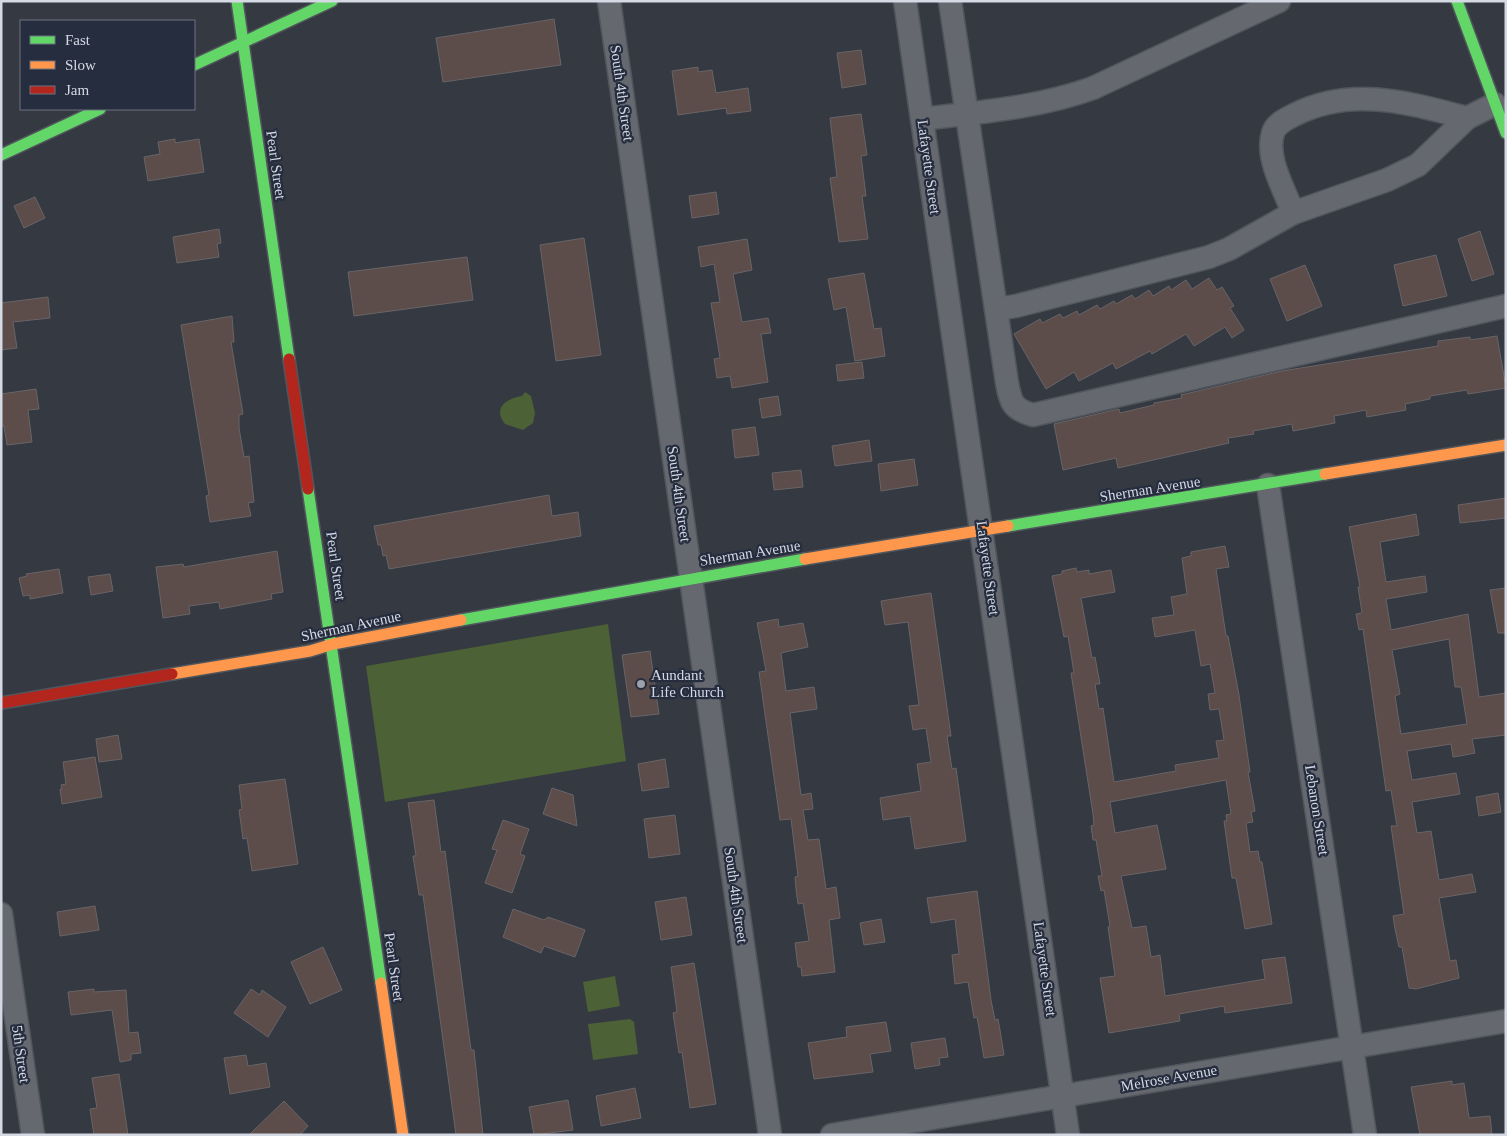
<svg xmlns="http://www.w3.org/2000/svg" width="1507" height="1136" viewBox="0 0 1507 1136" font-family="Georgia,serif">
  <rect width="100%" height="100%" fill="#353942"/>
  <g fill="#4c6136">
    <path d="M525 392 531 396 535 413 533 423 523 430 505 424C492 408 507 398 522 396Z"/>
    <path d="M608 624 626 761 385 802 366 666Z"/>
    <path d="M615 976 620 1006 588 1012 583 982Z"/>
    <path d="M630 1019 634 1022 638 1054 593 1060 588 1024Z"/>
  </g>
  <g fill="#5c4d4a" stroke="#686467" fill-rule="evenodd">
    <path d="M554 19 561 65 443 82 436 38Z"/>
    <path d="M861 50 866 84 842 88 837 53Z"/>
    <path d="M698 67V72L712 70 716 93 748 88 751 111 727 114 726 108 678 115 672 71Z"/>
    <path d="M861 114 867 155 861 156 866 196H862L868 239 839 242 830 178 837 177 830 118Z"/>
    <path d="M175 139V143L199 139 204 172 148 181 144 157 160 154 158 142Z"/>
    <path d="M716 192 719 214 692 218 689 196Z"/>
    <path d="M35 197 45 218 24 228 14 206Z"/>
    <path d="M219 229 221 243 217 244 219 257 177 263 173 237Z"/>
    <path d="M1480 231 1494 274 1472 281 1458 239Z"/>
    <path d="M584 238 601 355 556 361 540 245Z"/>
    <path d="M747 239 752 270 733 274 742 322 768 318 771 333 761 334 768 382 732 388 730 376 717 378 714 359 720 358 711 303 720 302 714 264 701 267 698 247Z"/>
    <path d="M1436 255 1447 296 1403 306 1394 265Z"/>
    <path d="M467 257 473 300 354 316 348 272Z"/>
    <path d="M1305 265 1322 306 1287 321 1270 279Z"/>
    <path d="M864 273 874 329 881 328 885 356 855 361 846 307 834 310 828 279Z"/>
    <path d="M1209 278 1217 290 1222 287 1234 306 1230 308 1244 330 1232 338 1225 327 1194 346 1186 334 1152 354 1150 351 1116 369 1113 363 1079 381 1074 372 1046 389 1014 334 1040 319 1042 323 1060 314 1063 318 1077 311 1079 315 1097 305 1100 309 1114 301 1116 304 1132 295 1135 299 1149 290 1153 296 1169 286 1171 290 1186 280 1192 289Z"/>
    <path d="M48 297 50 318 13 322 17 348 1 350V303Z"/>
    <path d="M232 316 234 342H231L243 414 239 415V428L244 457 249 456 254 502 248 503 251 516 210 522 206 496 209 495 181 325Z"/>
    <path d="M1497 336 1506 388 1468 394 1467 390 1430 396V399L1405 404 1406 410 1367 417 1366 410 1334 416 1335 423 1293 431 1292 424 1253 431 1254 434 1228 438 1229 443 1118 468 1116 458 1063 470 1054 424 1119 409 1120 413 1154 405V403L1182 398 1181 395 1282 371 1438 346V341L1470 337V340Z"/>
    <path d="M862 362 864 378 838 381 836 365Z"/>
    <path d="M36 389 39 409 28 410 32 442 7 445 4 426H1V394Z"/>
    <path d="M778 396 781 415 762 418 759 399Z"/>
    <path d="M755 427 759 455 735 458 732 430Z"/>
    <path d="M869 440 872 461 835 466 832 446Z"/>
    <path d="M914 459 918 485 881 491 878 464Z"/>
    <path d="M801 470 803 487 774 490 772 473Z"/>
    <path d="M549 495 552 516 578 512 581 536 389 569 386 555 383 556 381 545H378L374 526Z"/>
    <path d="M1506 498V518L1460 523 1458 505Z"/>
    <path d="M1416 514 1419 535 1380 542 1386 582 1425 576 1427 592 1386 599 1391 630 1468 614 1479 697 1506 693V735L1472 739 1475 753 1465 755 1453 757 1451 744 1407 751 1412 780 1456 773 1460 794 1412 802 1417 833 1431 831 1439 880 1472 874 1476 892 1439 898 1450 961 1456 960 1459 978 1416 989 1409 988 1402 947H1399L1395 929 1393 916 1404 914 1391 826H1397L1391 790 1386 791 1363 629 1359 630 1356 614 1362 613 1358 587H1360L1349 527ZM1449 639 1455 687H1461L1467 724 1401 734 1395 696 1400 694 1392 650Z"/>
    <path d="M1225 546 1229 567 1216 569 1226 636H1228L1239 695 1250 772H1248L1255 811 1251 812 1253 822 1246 823 1250 852 1258 851 1260 862H1262L1272 924 1245 929 1236 878H1232L1224 821H1227L1226 815 1231 814 1226 780 1110 802 1115 833 1157 825 1166 869 1121 876 1132 928 1146 926 1151 957 1160 955 1165 996 1265 979 1262 960 1285 957 1292 1003 1225 1013 1224 1006 1179 1014 1180 1021 1109 1033 1100 978 1115 976 1108 927 1110 926 1104 890 1101 891 1098 876H1102L1096 840H1093L1091 826 1094 825 1093 814 1071 673H1074L1068 636 1064 637 1052 576 1062 574V571L1076 568 1077 572 1089 570V574L1111 570 1115 592 1081 598 1092 658 1095 657 1100 684H1095L1099 709 1103 708 1114 782 1176 771 1175 765 1219 758 1216 741 1224 740 1219 709 1210 710 1208 694 1215 693 1210 664 1201 666 1195 630 1155 637 1152 618 1174 615 1171 597 1187 594 1182 558 1191 556V552Z"/>
    <path d="M277 551 283 592 271 594 272 599 220 609 219 602 189 606 190 614 163 618 156 567 183 564 184 567Z"/>
    <path d="M59 569 63 593 30 599V595L23 596 19 578 27 576 26 574Z"/>
    <path d="M110 574 113 591 91 595 88 577Z"/>
    <path d="M1506 588V633H1498L1490 590Z"/>
    <path d="M931 593 951 736H947L952 769 956 768 966 841 915 849 910 816 883 820 880 798 921 791 917 764 931 762 926 728 913 730 909 706 919 705 908 622 885 625 881 601Z"/>
    <path d="M778 619 779 627 803 623 808 647 781 653 786 691 814 687 817 709 790 713 801 795 811 793 813 809 803 810 808 840 819 839 826 889 836 887 840 918 829 920 835 972 802 976 801 967H798L795 943 809 941 803 903 798 904 796 889 795 877 798 876 791 819 780 820 759 672 766 671 757 623Z"/>
    <path d="M650 651 659 714 631 717 622 655Z"/>
    <path d="M118 735 122 759 99 762 96 739Z"/>
    <path d="M95 757 102 797 62 804 60 789H62L61 785 66 784 63 762Z"/>
    <path d="M665 759 669 787 642 791 638 764Z"/>
    <path d="M285 779 298 864 252 871 247 838 243 839 239 810 242 809 239 785Z"/>
    <path d="M552 788 573 795 577 826 543 814Z"/>
    <path d="M1498 793 1501 812 1479 816 1476 797Z"/>
    <path d="M434 800 441 852 445 851 471 1050H474L483 1135H456L423 895H419L413 856H416L408 803Z"/>
    <path d="M675 815 680 854 649 858 644 819Z"/>
    <path d="M503 820 529 829 520 854 525 856 512 893 485 883 497 850 492 849Z"/>
    <path d="M977 891 991 1000 995 1020 998 1019 1000 1030 1004 1055 984 1058 977 1017 974 1018 968 982 955 984 952 955 959 954 955 919 931 923 927 898Z"/>
    <path d="M686 897 692 935 661 940 655 902Z"/>
    <path d="M95 906 99 930 60 936 57 912Z"/>
    <path d="M513 909 544 920 548 917 585 930 575 957 544 946 541 953 503 937Z"/>
    <path d="M881 919 885 942 864 945 860 923Z"/>
    <path d="M323 947 342 990 310 1004 291 962Z"/>
    <path d="M694 963 716 1104 690 1108 682 1052 679 1053 673 1013 677 1012 671 967Z"/>
    <path d="M94 989V992L126 990 129 1033 138 1032 141 1053 131 1054V1060L120 1062 112 1010 71 1015 68 992Z"/>
    <path d="M251 989 260 995 262 990 286 1007 268 1037 234 1013Z"/>
    <path d="M886 1022 891 1051 870 1054 873 1072 814 1079 808 1043 847 1037 846 1027Z"/>
    <path d="M945 1038 948 1057 939 1058 940 1065 915 1069 911 1043Z"/>
    <path d="M246 1055 248 1066 266 1063 270 1087 230 1094 224 1058Z"/>
    <path d="M119 1074 128 1135H94L90 1109 97 1108 92 1078Z"/>
    <path d="M1452 1081V1085L1464 1083 1469 1118 1490 1116 1492 1135H1420L1411 1087Z"/>
    <path d="M635 1088 641 1118 601 1126 596 1096Z"/>
    <path d="M568 1100 573 1130 534 1135 529 1107Z"/>
    <path d="M284 1101 308 1126 300 1135H249Z"/>
  </g>
  <g fill="none" stroke-linecap="round" stroke-linejoin="round">
    <g stroke="#51565d" stroke-width="25">
      <g id="street">
        <path d="M609 1 770 1135"/>
        <path d="M905 1 1068 1135"/>
        <path d="M950 1 1007 383C1011 404 1013 409 1033 415L1506 306"/>
        <path d="M922 119C980 112 1038 108 1093 88L1279 1"/>
        <path d="M1293 213C1285 190 1265 158 1273 133 1276 123 1288 118 1296 114 1353 86 1409 103 1467 118"/>
        <path d="M996 309 1016 306 1209 257 1229 249 1293 213 1387 180 1418 165 1467 118 1495 104"/>
        <path d="M1268 485 1365 1135"/>
        <path d="M1 914 33 1135"/>
        <path d="M832 1135 1506 1021"/>
      </g>
    </g>
    <g stroke="#51565d" stroke-width="14">
      <g id="fast">
        <path d="M237 1 289 359"/>
        <path d="M1457 1 1506 133"/>
        <path d="M194 65 332 1"/>
        <path d="M1 155 100 109"/>
        <path d="M308 489 381 983"/>
        <path d="M1008 526 1325 474"/>
        <path d="M461 620 805 559"/>
      </g>
    </g>
    <g stroke="#51565d" stroke-width="14">
      <g id="slow">
        <path d="M1325 474 1506 445"/>
        <path d="M805 559 1008 526"/>
        <path d="M172 674 310 651 333 644 461 620"/>
        <path d="M381 983 403 1135"/>
      </g>
    </g>
    <g stroke="#51565d" stroke-width="14">
      <g id="jam">
        <path d="M289 359 308 489"/>
        <path d="M1 703 172 674"/>
      </g>
    </g>
    <use href="#street" stroke="#65686f" stroke-width="22"/>
    <use href="#fast" stroke="#63d668" stroke-width="11"/>
    <use href="#slow" stroke="#ff974d" stroke-width="11"/>
    <use href="#jam" stroke="#b3261e" stroke-width="11"/>
  </g>
  <circle fill="#9ca1ab" stroke="#262d3e" stroke-width="2" cx="641" cy="684" r="5"/>
  <g text-anchor="middle" dominant-baseline="central" stroke-width="4.5" stroke-linejoin="round" paint-order="stroke">
    <g font-size="15" fill="#d4d9e4" stroke="#262d3e">
      <text transform="translate(622 93) rotate(82)">South 4th Street</text>
      <text transform="translate(276 165) rotate(82)">Pearl Street</text>
      <text transform="translate(929 167) rotate(82)">Lafayette Street</text>
      <text transform="translate(1150 489) rotate(-9)">Sherman Avenue</text>
      <text transform="translate(679 494) rotate(82)">South 4th Street</text>
      <text transform="translate(750 553) rotate(-9)">Sherman Avenue</text>
      <text transform="translate(336 566) rotate(82)">Pearl Street</text>
      <text transform="translate(988 568) rotate(82)">Lafayette Street</text>
      <text transform="translate(351 626) rotate(-12)">Sherman Avenue</text>
      <text transform="translate(1317 810) rotate(81)">Lebanon Street</text>
      <text transform="translate(736 895) rotate(82)">South 4th Street</text>
      <text transform="translate(394 967) rotate(82)">Pearl Street</text>
      <text transform="translate(1045 969) rotate(82)">Lafayette Street</text>
      <text transform="translate(21 1054) rotate(82)">5th Street</text>
      <text transform="translate(1169 1078) rotate(-10)">Melrose Avenue</text>
    </g>
    <g font-size="15" fill="#d4d9e4" stroke="#262d3e" text-anchor="start">
      <text x="651" y="675">Aundant<tspan x="651" dy="17">Life Church</tspan></text>
    </g>
  </g>
  <rect width="1507" height="1136" fill="none" stroke="#d4d9e4" stroke-width="5"/>
  <rect x="20" y="20" width="175" height="90" fill="#262d3e" stroke="#6c7280"/>
  <rect x="30" y="36" width="25" height="8" fill="#63d668" stroke="#6c7280"/>
  <text x="65" y="45" font-size="15" fill="#d4d9e4">Fast</text>
  <rect x="30" y="61" width="25" height="8" fill="#ff974d" stroke="#6c7280"/>
  <text x="65" y="70" font-size="15" fill="#d4d9e4">Slow</text>
  <rect x="30" y="86" width="25" height="8" fill="#b3261e" stroke="#6c7280"/>
  <text x="65" y="95" font-size="15" fill="#d4d9e4">Jam</text>
</svg>
